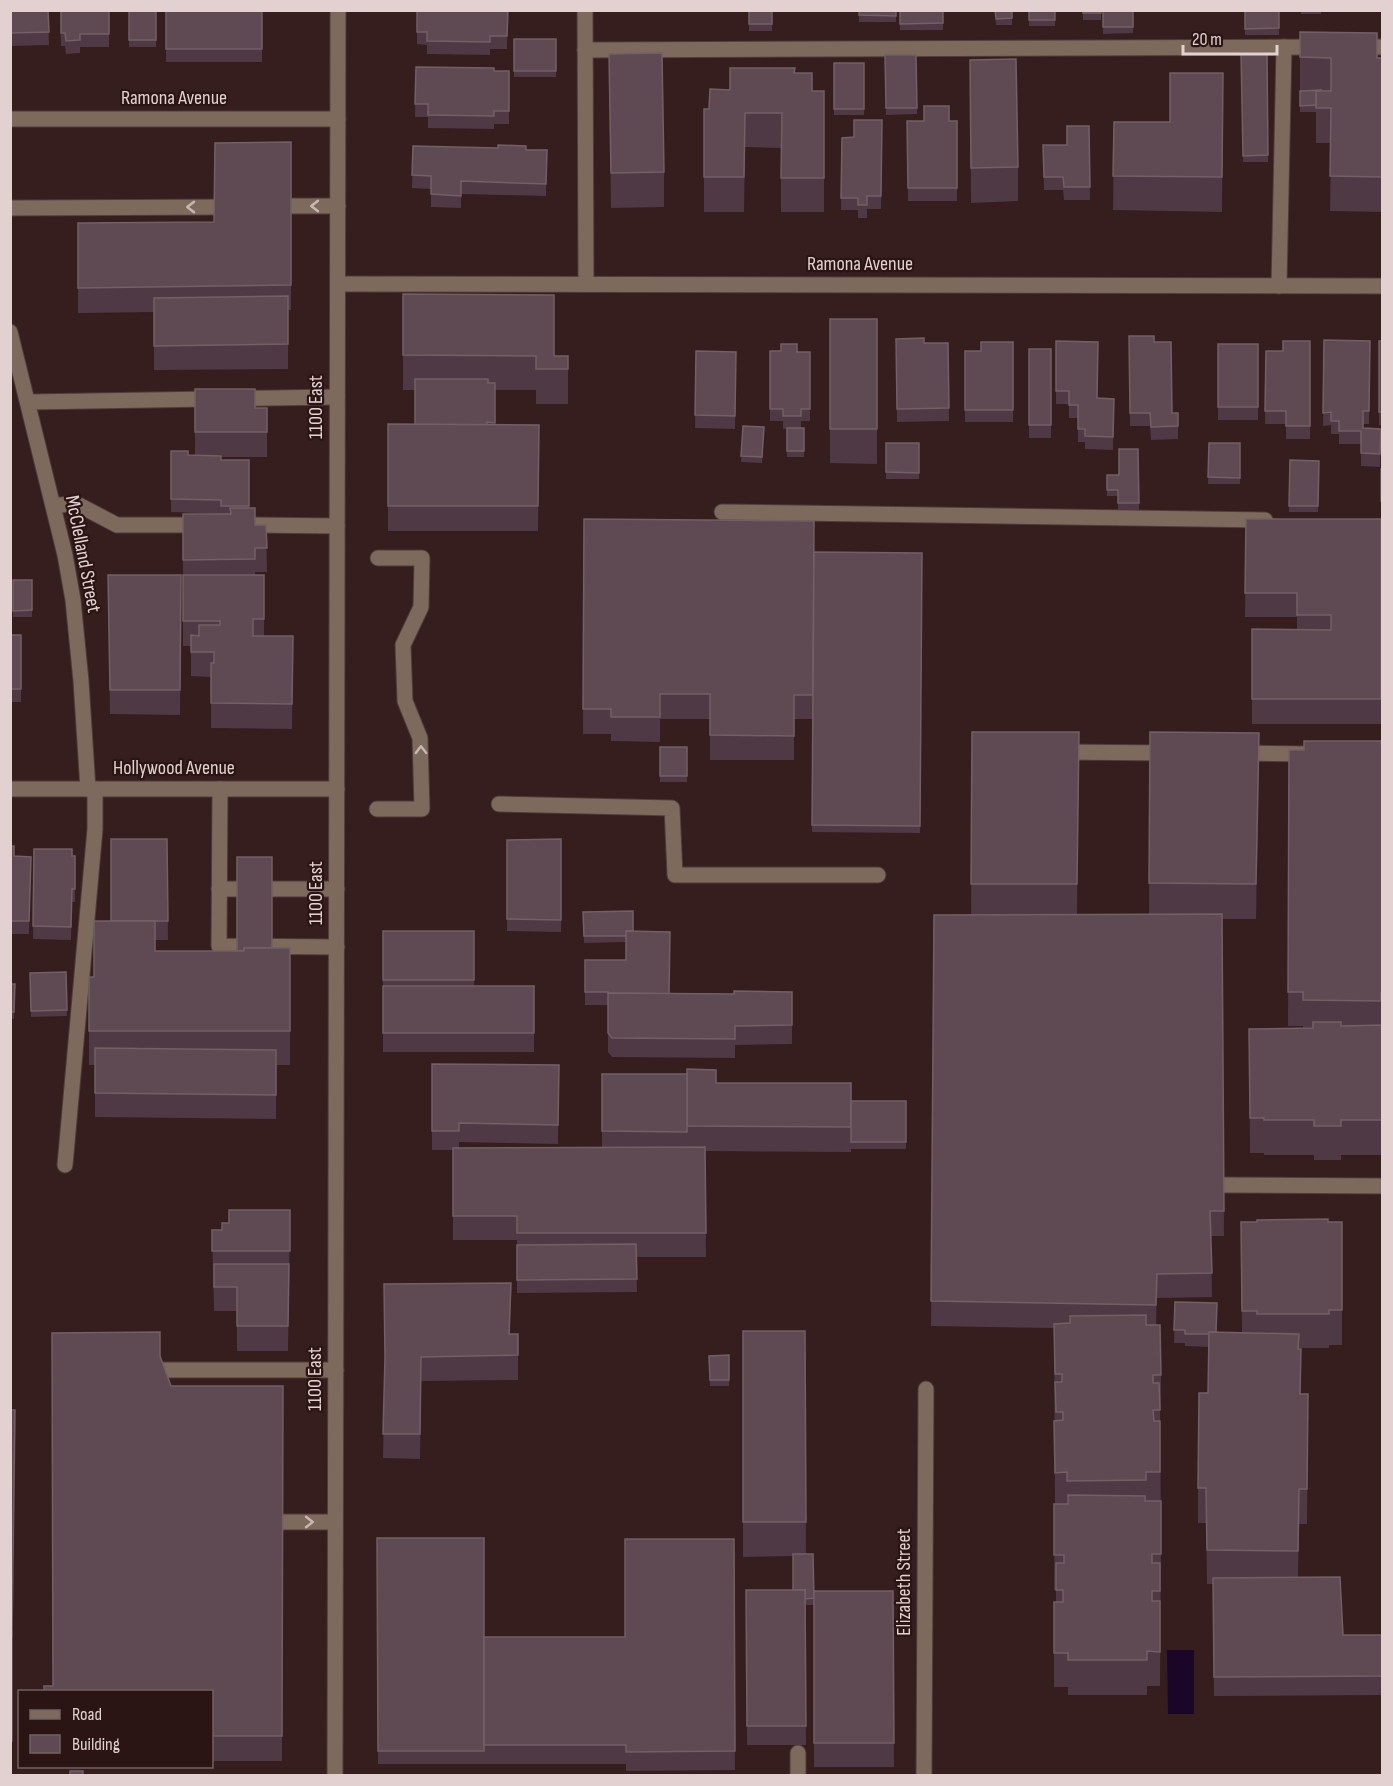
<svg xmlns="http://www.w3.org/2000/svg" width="1393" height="1786" viewBox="0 0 1393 1786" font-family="'Sofia Sans Condensed',sans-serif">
  <rect width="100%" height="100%" fill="#351e1d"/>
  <path fill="#1c0627" d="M1167 1650H1194V1714H1168Z"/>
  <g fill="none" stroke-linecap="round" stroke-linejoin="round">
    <g stroke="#513b3a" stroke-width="17">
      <g id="minor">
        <path d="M585 10 586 284"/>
        <path d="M1356 47H1382"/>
        <path d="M585 50 1320 47"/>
        <path d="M10 119H338"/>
        <path d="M272 206H338"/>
        <path d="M10 208 233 207"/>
        <path d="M338 284 1382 286"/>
        <path d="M1279 286 1284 47"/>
        <path d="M10 332 65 555 73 600 81 681 88 789"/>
        <path d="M28 402 337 397"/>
        <path d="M54 506 75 503 117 525H202"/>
        <path d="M722 512 1265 520"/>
        <path d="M247 525 337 526"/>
        <path d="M1059 752 1170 753"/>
        <path d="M1239 753 1308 754"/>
        <path d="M10 789H337"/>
        <path d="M220 789 219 946 337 947"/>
        <path d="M499 804 672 808 675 875H878"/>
        <path d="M377 809H422L420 738 405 701 403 645 421 607 422 558H378"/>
        <path d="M219 889H337"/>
        <path d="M65 1165 95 829V789"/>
        <path d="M1224 1185 1382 1186"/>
        <path d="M160 1370H336"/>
        <path d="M283 1522H335"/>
        <path d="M798 1753V1776"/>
        <path d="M335 1776 338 10"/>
        <path d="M924 1776 926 1389"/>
      </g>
    </g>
    <use href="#minor" stroke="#7d6a5d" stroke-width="15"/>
  </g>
  <g fill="#4f3944">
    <path d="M10 10H48L49 45 10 46Z"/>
    <path d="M60 10H109V47H80V53L66 54 65 46H61Z"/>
    <rect x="129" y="10" width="27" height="37"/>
    <rect x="166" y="10" width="96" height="52"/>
    <path d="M417 10H508L507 49H490V55L427 54V45L417 44Z"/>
    <rect x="749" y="10" width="23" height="21"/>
    <rect x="859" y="10" width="37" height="12"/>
    <rect x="900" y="10" width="43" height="20"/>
    <path d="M995 10H1012V25H996Z"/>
    <rect x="1029" y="10" width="26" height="16"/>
    <rect x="1083" y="10" width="18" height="10"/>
    <path d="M1103 10H1133V33L1103 34Z"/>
    <rect x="1245" y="10" width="34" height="25"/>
    <rect x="1301" y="10" width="20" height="4"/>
    <path d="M1300 32 1377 58H1383V212L1330 211 1331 143H1316V112H1300Z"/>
    <rect x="514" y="39" width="42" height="38"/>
    <path d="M1241 53H1267L1268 162H1243Z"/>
    <path d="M609 54 664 172V207L611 208Z"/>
    <path d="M885 55H916L917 114 886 115Z"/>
    <path d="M970 60 1018 167V201L971 203Z"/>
    <rect x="834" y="63" width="30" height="52"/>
    <path d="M416 67 494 71H509V124H494V129L428 128V117H415Z"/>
    <path d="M795 73 812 91H824V212H781V148L745 147 744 212H704V109H709L730 90Z"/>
    <path d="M1223 73 1222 212 1113 210 1114 122H1170Z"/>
    <path d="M882 120 881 209H867V218H858V210H841L842 138 854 137Z"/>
    <path d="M907 121H957V201H908Z"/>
    <path d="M1089 126 1090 200H1064L1063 190H1044L1043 145H1067Z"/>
    <path d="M291 142V310H288V369L154 370V312L78 313V223L214 222Z"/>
    <path d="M413 146 547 150 546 196 461 194V208L431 207V189L412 188Z"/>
    <path d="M403 294 554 356H568V404H536V390H495V425H539L538 531H388V424L415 425V390H403Z"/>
    <path d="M830 319H877V464L830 463Z"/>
    <path d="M1129 336 1154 342 1172 413H1178V439L1151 440 1150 426H1130Z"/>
    <path d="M896 339 924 343H948L949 421 897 422Z"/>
    <path d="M1324 340 1370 341 1369 424H1363V428L1381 429 1380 467 1361 466V444H1339V434H1331V425L1323 426Z"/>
    <path d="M1056 341 1097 398 1114 399 1113 450 1085 449V442H1078V418H1069V404H1056Z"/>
    <path d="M1310 341V439H1286V424H1265L1266 351H1283Z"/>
    <rect x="1379" y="341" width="4" height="84"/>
    <path d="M1013 342V422H965V351H981Z"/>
    <rect x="1218" y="344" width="40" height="76"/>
    <rect x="1029" y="349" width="22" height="89"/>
    <path d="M696 351 736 352 735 429 695 428Z"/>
    <path d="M770 351 810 352V421H801V428H804V457H787V429H783V421H770Z"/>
    <path d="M195 389 255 408H267V457H221V460H249V508L255 525H266L267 572H255V575H264V636H293L292 729 211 728V677L191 676V646H183V514H221L171 512V451L188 455H195Z"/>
    <path d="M743 426 764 427 762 463 741 462Z"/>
    <rect x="886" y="443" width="33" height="36"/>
    <path d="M1209 443H1240V484H1208Z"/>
    <path d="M1138 449 1139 510H1118V496H1107V475H1119Z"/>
    <path d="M1290 460 1319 461 1318 512H1289Z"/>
    <path d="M584 519 813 657 922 553 920 833 812 832 813 719H794V760H710V719H660V742L611 741V734H583Z"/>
    <path d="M1246 519H1381V724H1252V629H1297V617H1245Z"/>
    <path d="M108 575H181L180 715 110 714Z"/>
    <rect x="13" y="580" width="19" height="37"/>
    <path d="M10 619 11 635H21V702H11V720Z"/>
    <path d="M972 732H1079L1077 915 1149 914 1150 732 1259 768 1256 919H1222L1224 1236H1211L1212 1297 1157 1298 1156 1325 1161 1375V1410H1160L1161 1536 1160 1686H1147V1695H1068V1687H1054V1602H1056V1590H1054L1055 1504 1054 1328 931 1326 934 915H971Z"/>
    <rect x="660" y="747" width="27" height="35"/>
    <path d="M1383 749V1155H1341V1160H1314V1155H1264V1153H1250L1249 1029 1303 1028V1026H1288L1289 750Z"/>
    <path d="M167 839 168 940H155V951H237L272 948H290V1065H276V1119L95 1117V1065H89V977H94Z"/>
    <path d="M561 839V932L507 931V840Z"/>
    <path d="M10 846 14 856 31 857 29 934H10Z"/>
    <path d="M34 849 72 856 75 869V902H72L71 940 33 939Z"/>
    <path d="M583 912 633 931 670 994H734L792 992V1044L735 1045V1058L612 1057 608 1052V1005H585V960H626V942L584 943Z"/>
    <path d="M383 931H474V986H534V1052H383Z"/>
    <path d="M66 972 67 1016 31 1017 30 973Z"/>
    <path d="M10 984H15L14 1019 10 1018Z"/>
    <path d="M432 1064 559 1065 558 1144 459 1142V1148L602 1147V1074L716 1083 851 1101H906V1149H851V1152L705 1151 706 1257H636L637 1292 517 1293V1240H453V1150H432Z"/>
    <path d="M290 1210 288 1351H237V1311H214L212 1230H222L229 1223Z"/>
    <path d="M1241 1222H1342V1345H1329V1348H1299L1301 1394 1308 1429 1307 1524H1299L1298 1577 1343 1635H1383V1695L1214 1696 1213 1584H1207L1206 1523H1198V1488L1208 1393 1209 1347 1185 1346V1343H1174L1175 1302 1217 1332 1242 1333Z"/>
    <path d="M511 1283 510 1334H518V1380L421 1381 420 1459 383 1458 385 1364Z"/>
    <path d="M743 1331H805L806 1554 814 1598 893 1591 894 1767H814V1605H805L806 1745H747L746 1590H793V1556L743 1557Z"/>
    <path d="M729 1355V1386H710L709 1356Z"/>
    <path d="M160 1356 171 1386H283L282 1761H212V1692Z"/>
    <path d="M10 1410 12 1656V1766H10Z"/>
    <path d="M377 1538 484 1637H625L734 1539 735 1770 626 1771V1764H378Z"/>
  </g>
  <g fill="#3e282e">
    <path d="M1259 733V768L1256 919V884Z"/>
    <path d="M1157 1274V1298L1156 1329V1305Z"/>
    <path d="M1308 1394V1429L1307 1524V1489Z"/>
  </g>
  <g fill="#5f4a53" stroke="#735f66" stroke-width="1.5">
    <path d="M10 10H48L49 32 10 33Z"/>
    <path d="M61 10H109V34H80V40L66 41 65 33H61Z"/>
    <rect x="129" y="10" width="27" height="30"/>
    <rect x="166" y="10" width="96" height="39"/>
    <path d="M417 10H508L507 36H490V42L427 41V32H417Z"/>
    <rect x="749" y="10" width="23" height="14"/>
    <path d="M859 10H896V16L859 15Z"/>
    <path d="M900 10H943V23L900 24Z"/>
    <path d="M995 10H1012V18L996 19Z"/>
    <rect x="1029" y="10" width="26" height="10"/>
    <rect x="1083" y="10" width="18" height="3"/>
    <rect x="1103" y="10" width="30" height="17"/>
    <path d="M1245 10H1279V28L1245 29Z"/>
    <path d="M1300 32 1377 33V58H1383V177L1330 176 1331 108H1316V91H1331V58L1300 57Z"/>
    <rect x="514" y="39" width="42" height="32"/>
    <path d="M662 53 664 172 611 173 609 54Z"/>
    <path d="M1241 53H1267L1268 155 1243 156Z"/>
    <path d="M885 55H916L917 108H886Z"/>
    <path d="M1016 59 1018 167 971 168 970 60Z"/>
    <rect x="834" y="63" width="30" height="46"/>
    <path d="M416 67 494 68V71H509V111H494V116L428 115V104H415Z"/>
    <path d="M730 68H795L794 73H812V91H824V178H781L782 113H745L744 177H704V109H709L710 89 730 90Z"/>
    <path d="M1170 73H1223L1222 177 1113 176 1114 122H1170Z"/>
    <path d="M1322 90 1316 91V105L1300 106V91Z"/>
    <path d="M924 106H949V121H957V188H908L907 121H924Z"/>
    <path d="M854 120H882L881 196H867V205H858V198H841L842 138 854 137Z"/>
    <path d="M1067 126H1089L1090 187H1064L1063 177H1044L1043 145H1067Z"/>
    <path d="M291 142V285L78 288V223L214 222 215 143Z"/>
    <path d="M498 145 526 146V150H547L546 184 461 181V196L431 194V176L412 175 413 146 498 148Z"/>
    <path d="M403 294 554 295V356H568V369H536V356L403 355Z"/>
    <path d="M288 296V344L154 346V298Z"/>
    <rect x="830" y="319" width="47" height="110"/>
    <path d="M1129 336H1154V342H1171L1172 413H1178V426L1151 427 1150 413H1130Z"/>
    <path d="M924 338V343H948L949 408 897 409 896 339Z"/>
    <path d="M1324 340 1370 341 1369 411H1363V428L1381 429 1380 454 1361 453V431H1339V421H1331V412L1323 413Z"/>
    <path d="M1056 341 1098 342 1097 398 1114 399 1113 437 1085 436V429H1078V405H1069V391H1056Z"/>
    <path d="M1283 341H1310V426H1286V411H1265L1266 351H1283Z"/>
    <rect x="1379" y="341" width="4" height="71"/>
    <path d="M981 342H1013V410H965V351H981Z"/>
    <path d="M781 344H797V352H810V409H801V416H783V409H770V351H781Z"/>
    <rect x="1218" y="344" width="40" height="63"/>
    <rect x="1029" y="349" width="22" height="76"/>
    <path d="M696 351 736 352 735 416 695 415Z"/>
    <path d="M415 379H488V383H495V423L487 422V425H415Z"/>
    <path d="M195 389H255V408H267V432H195Z"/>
    <path d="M388 424 539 425 538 506H388Z"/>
    <path d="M743 426 764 427 762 457 741 456Z"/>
    <rect x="787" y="428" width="17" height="23"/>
    <path d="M886 443H919V473L886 472Z"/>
    <path d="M1209 443H1240V478L1208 477Z"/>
    <path d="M1119 449H1138L1139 503H1118V490H1107V475H1119Z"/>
    <path d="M171 451H188V455L221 456V460H249V506H221V500L171 499Z"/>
    <path d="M1290 460 1319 461 1318 506H1289Z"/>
    <rect x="1381" y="469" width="2" height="32"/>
    <path d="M230 508H255V525H266L267 548H255V559L183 560V514H231Z"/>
    <path d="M584 519 814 521 813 695H794V736L710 735V694H660V717H611V709H583Z"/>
    <path d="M1246 519H1381V699H1252V629L1331 630V615H1297V593H1245Z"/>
    <path d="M814 552 922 553 920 826 812 825Z"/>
    <path d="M108 575H181L180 690H110Z"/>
    <path d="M183 575H264V619H253V636H293L292 704 211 703V663H214V652H191V635L199 636V625H220V621H183Z"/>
    <path d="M13 580H32V610L13 611Z"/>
    <path d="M11 619V635H21V689H11V707H10Z"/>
    <path d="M972 732H1079L1077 884H971Z"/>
    <path d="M1150 732 1259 733 1256 884 1149 883Z"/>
    <path d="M1304 741H1381L1382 749H1383V993H1381V1001L1303 1000V992H1288L1289 750H1304Z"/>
    <rect x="660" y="747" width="27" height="29"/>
    <path d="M111 839H167L168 921H111Z"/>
    <path d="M561 839V920L507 919V840Z"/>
    <path d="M10 846H14V856L31 857 29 921H10Z"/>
    <path d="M34 849H72V856H75V889H72L71 927 33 926Z"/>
    <path d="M237 857H272V948H244V951H237Z"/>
    <path d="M633 911V931H626V936H584L583 912Z"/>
    <path d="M1222 914 1224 1211H1210L1212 1273 1157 1274 1156 1305 931 1301 934 915Z"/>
    <path d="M94 921H155V951H244V948H290V1031H89V977H94Z"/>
    <rect x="383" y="931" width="91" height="49"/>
    <path d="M626 931 670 932 669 994 608 993V992H585V960H626Z"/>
    <path d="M66 972 67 1010 31 1011 30 973Z"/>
    <path d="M10 984H15L14 1012H10Z"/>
    <rect x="383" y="986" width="151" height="47"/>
    <path d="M734 991 792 992V1025L735 1026V1039L612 1038 608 1033V993L734 994Z"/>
    <path d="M1313 1022H1341V1026L1383 1025V1120H1341V1126H1314V1120H1264V1118H1250L1249 1029 1313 1028Z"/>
    <path d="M95 1048 276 1050V1095L95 1093Z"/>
    <path d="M432 1064 559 1065 558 1125 459 1123V1131H432Z"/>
    <path d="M687 1069 716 1070V1083H851V1127L687 1126Z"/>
    <path d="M602 1074H687V1132L602 1131Z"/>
    <rect x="851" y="1101" width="55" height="41"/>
    <path d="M705 1147 706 1233H517V1216H453V1148Z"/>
    <path d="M229 1210H290V1251H212V1230H222V1223H229Z"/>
    <path d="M1328 1219V1222H1342V1310H1329V1314H1257V1311H1242L1241 1222H1257V1220Z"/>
    <path d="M636 1244 637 1279 517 1280V1245Z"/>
    <path d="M214 1264H289L288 1326H237V1287H214Z"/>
    <path d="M511 1283 509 1334H518V1355L421 1357 420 1434H383L385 1357 384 1284Z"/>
    <path d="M1175 1302 1217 1303 1216 1332H1210L1209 1334H1185V1330H1174Z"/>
    <path d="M1146 1315V1325H1160L1161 1375H1153V1383H1159L1160 1410H1153L1154 1421H1160V1472H1146V1480L1067 1481V1472L1055 1473 1054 1421 1063 1420V1412H1056L1055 1382H1062V1374H1055L1054 1324 1070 1323V1316Z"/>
    <path d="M743 1331H805L806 1522H743Z"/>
    <path d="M160 1332V1356L171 1386H283L282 1736H212V1692H44V1686H53L52 1333Z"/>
    <path d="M1209 1332 1299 1334 1298 1349H1301L1300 1394H1308L1307 1489H1299L1298 1551 1207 1550 1206 1488H1198L1199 1393H1208Z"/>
    <path d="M729 1355V1380H710L709 1356Z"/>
    <path d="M10 1410H15L12 1637V1631H10Z"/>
    <path d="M1068 1495 1145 1496V1501H1161V1554H1152V1563H1160V1591H1152V1601H1160V1652L1147 1651V1660H1068V1653H1054V1602H1063V1590H1056V1563H1064V1555H1054V1504H1068Z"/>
    <path d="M377 1538H484V1751H378Z"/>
    <path d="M625 1539H734L735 1751 626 1752V1745H484V1637H625Z"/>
    <path d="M793 1554H813L814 1598 805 1599V1590H793Z"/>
    <path d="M1340 1577 1343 1635H1383V1676L1214 1677 1213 1578Z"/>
    <path d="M746 1590H805L806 1726H747Z"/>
    <path d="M814 1591H893L894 1743H814Z"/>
    <rect x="10" y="1631" width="2" height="110"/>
    <rect x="70" y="1771" width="13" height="5"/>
  </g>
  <defs><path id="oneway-chevron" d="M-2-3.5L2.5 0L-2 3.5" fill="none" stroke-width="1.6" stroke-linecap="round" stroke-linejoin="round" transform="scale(1.5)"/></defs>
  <g stroke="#c9b7b3">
    <use href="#oneway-chevron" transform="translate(315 206) rotate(180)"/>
    <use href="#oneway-chevron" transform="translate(191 207) rotate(180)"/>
    <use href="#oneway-chevron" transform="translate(421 750) rotate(-91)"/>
    <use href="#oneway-chevron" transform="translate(309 1522)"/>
  </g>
  <g text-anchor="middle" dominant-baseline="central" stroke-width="4.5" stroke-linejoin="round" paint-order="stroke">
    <g font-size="20" fill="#e2d1d0" stroke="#2b1514">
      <text x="174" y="98">Ramona Avenue</text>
      <text x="860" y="264">Ramona Avenue</text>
      <text transform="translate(316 407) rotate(-90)">1100 East</text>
      <text transform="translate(83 554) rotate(79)">McClelland Street</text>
      <text x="174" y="768">Hollywood Avenue</text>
      <text transform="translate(316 893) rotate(-90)">1100 East</text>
      <text transform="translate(315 1379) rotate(-90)">1100 East</text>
      <text transform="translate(904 1582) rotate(-90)">Elizabeth Street</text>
    </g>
  </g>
  <rect width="1393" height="1786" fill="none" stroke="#e2d1d0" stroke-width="24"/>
  <rect x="18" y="1690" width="195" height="78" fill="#2b1514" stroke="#74605f" stroke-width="1.5"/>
  <rect x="30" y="1710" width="30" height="9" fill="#7d6a5d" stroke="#74605f" stroke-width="1.5"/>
  <text x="72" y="1720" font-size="18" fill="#e2d1d0">Road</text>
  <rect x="30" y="1735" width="30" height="18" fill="#5f4a53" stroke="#74605f" stroke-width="1.5"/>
  <text x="72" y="1750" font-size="18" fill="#e2d1d0">Building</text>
  <path d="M1183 45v9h94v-9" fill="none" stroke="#e2d1d0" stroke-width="3"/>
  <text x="1192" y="45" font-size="18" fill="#e2d1d0" stroke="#2b1514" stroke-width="4.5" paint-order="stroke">20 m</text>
</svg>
